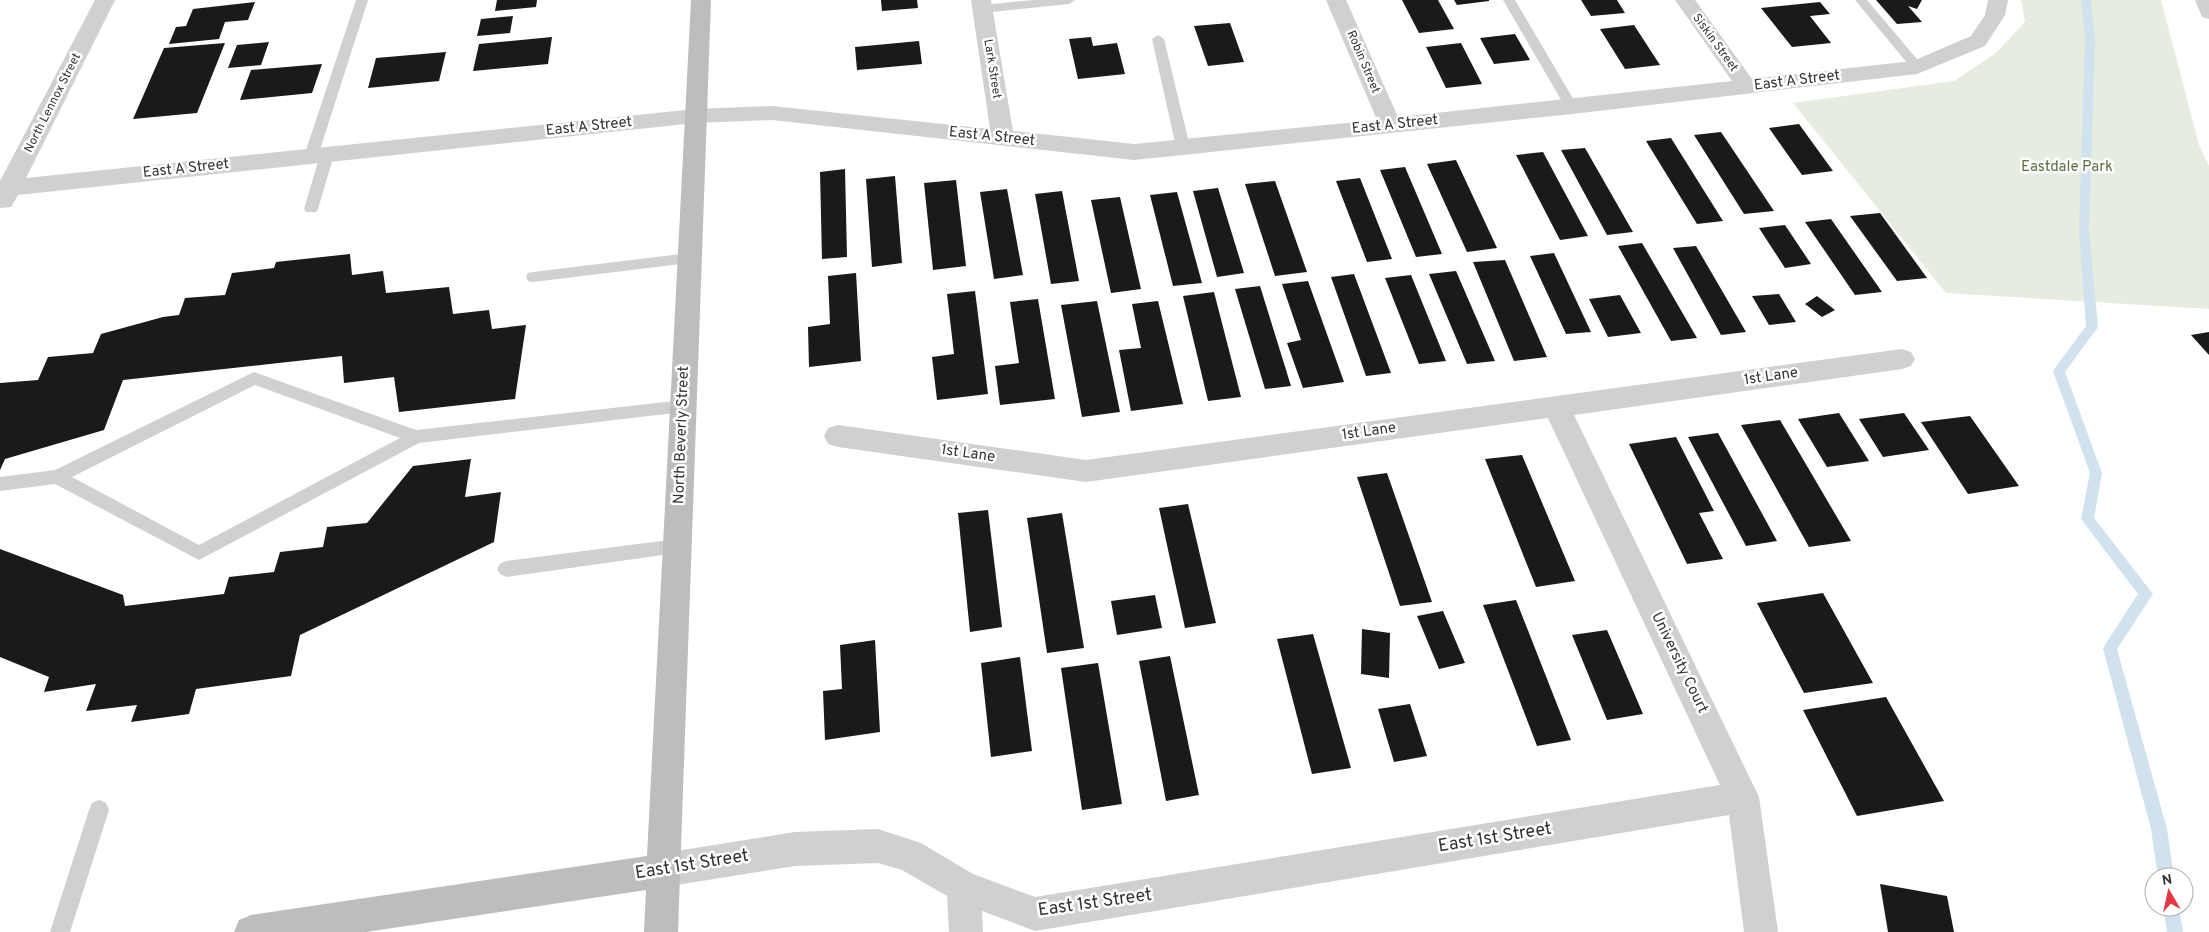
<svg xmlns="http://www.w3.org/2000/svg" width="2209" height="932" viewBox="0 0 2209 932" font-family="Overpass,sans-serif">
  <rect width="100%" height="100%" fill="#fff"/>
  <path fill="#e6ecdf" d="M2021 0H2161L2199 145 2209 166V309L1946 293 1793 103 1954 81 1996 53 2025 22Z"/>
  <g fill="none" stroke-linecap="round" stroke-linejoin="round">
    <g fill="#cfe2ee" fill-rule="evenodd">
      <path d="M2081 0H2091L2095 39 2089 231 2098 327 2065 372 2102 473 2094 518 2153 594 2117 649 2167 829 2174 877H2158L2151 829 2103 648 2138 594 2081 519 2090 473 2053 371 2086 326 2079 231 2085 39Z"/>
      <path d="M2163 907H2179L2183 932H2167Z"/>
    </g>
  </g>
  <g fill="#1a1a1a">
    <path d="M497 0H537L536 7 495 11Z"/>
    <path d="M881 0H917L918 8 882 11Z"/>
    <path d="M1402 0H1438L1454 29 1419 33Z"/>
    <path d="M1454 0H1489V1L1457 5Z"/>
    <path d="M1581 0H1617L1625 13 1591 16Z"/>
    <path d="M1876 0H1922L1917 9 1908 6 1922 22 1897 24Z"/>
    <path d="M255 2 248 20 225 22 219 39 169 44 176 27 186 26 193 9Z"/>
    <path d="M1820 2 1830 14 1810 16 1831 43 1792 47 1761 8Z"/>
    <path d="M513 16 510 33 477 36 481 19Z"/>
    <path d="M1230 23 1244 62 1208 66 1194 26Z"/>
    <path d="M1634 25 1660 65 1625 69 1600 29Z"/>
    <path d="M1515 34 1530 60 1494 64 1480 38Z"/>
    <path d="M552 37 548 64 473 71 479 44Z"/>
    <path d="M1091 37 1093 46 1117 43 1125 74 1078 79 1069 39Z"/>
    <path d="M919 41 922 64 857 70 855 47Z"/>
    <path d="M269 42 261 65 228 68 237 45Z"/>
    <path d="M225 43 197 113 133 119 164 48Z"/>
    <path d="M1461 43 1482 84 1446 88 1426 47Z"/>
    <path d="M446 52 439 81 368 88 376 58Z"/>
    <path d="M322 64 312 93 240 100 251 70Z"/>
    <path d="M1799 124 1833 171 1802 175 1769 128Z"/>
    <path d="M1721 132 1774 211 1744 214 1694 135Z"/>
    <path d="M1671 138 1723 221 1697 224 1646 141Z"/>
    <path d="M1585 148 1633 232 1607 235 1561 150Z"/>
    <path d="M1543 152 1588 236 1560 240 1516 155Z"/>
    <path d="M1456 160 1497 248 1467 252 1427 164Z"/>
    <path d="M1405 167 1442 254 1416 257 1380 170Z"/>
    <path d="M845 169 847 257 822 259 820 172Z"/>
    <path d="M895 176 902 263 872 267 866 179Z"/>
    <path d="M1360 178 1392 259 1367 262 1336 181Z"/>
    <path d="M956 180 966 266 933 270 924 183Z"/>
    <path d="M1275 181 1307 272 1275 276 1245 184Z"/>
    <path d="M1218 188 1244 273 1217 277 1193 191Z"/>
    <path d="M1007 189 1023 275 994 279 980 192Z"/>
    <path d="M1062 191 1079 281 1051 284 1035 194Z"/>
    <path d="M1177 192 1202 283 1173 286 1150 195Z"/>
    <path d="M1120 197 1141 289 1111 293 1091 200Z"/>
    <path d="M1880 213 1927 278 1897 281 1850 216Z"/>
    <path d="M1831 219 1882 292 1855 295 1805 222Z"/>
    <path d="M1785 225 1811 264 1785 268 1759 228Z"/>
    <path d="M1642 243 1697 338 1671 341 1618 246Z"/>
    <path d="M1696 246 1746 332 1721 335 1673 248Z"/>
    <path d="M1554 253 1591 332 1566 334 1530 256Z"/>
    <path d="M350 254 352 275 383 271 386 293 449 287 453 314 489 310 492 329 526 325 515 399 399 412 394 377 344 383 342 356 123 380 104 430 5 459 0 470V383L38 380 48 357 93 353 101 334 163 317 179 315 185 298 225 295 232 273 274 268 276 262Z"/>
    <path d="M1505 260 1547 357 1514 361 1473 262Z"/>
    <path d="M1456 271 1495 361 1467 364 1429 274Z"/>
    <path d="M856 273 861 361 809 367 808 327 830 324 828 276Z"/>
    <path d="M1354 274 1391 373 1366 376 1331 277Z"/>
    <path d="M1411 275 1446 361 1419 364 1385 278Z"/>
    <path d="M1308 281 1344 382 1303 388 1287 343 1301 340 1282 284Z"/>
    <path d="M1260 286 1291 386 1265 389 1235 289Z"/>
    <path d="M975 291 988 394 937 400 932 357 954 354 947 294Z"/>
    <path d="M1214 292 1241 397 1208 401 1183 296Z"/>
    <path d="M1779 294 1796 322 1769 325 1752 296Z"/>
    <path d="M1620 295 1641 333 1608 337 1589 299Z"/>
    <path d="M1817 296 1835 310 1822 317 1805 304Z"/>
    <path d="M1038 299 1055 399 1000 405 995 366 1019 363 1010 302Z"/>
    <path d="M1097 301 1120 412 1082 417 1061 305Z"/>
    <path d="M1158 301 1183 404 1131 411 1119 350 1141 348 1132 304Z"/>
    <path d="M2209 332V355L2191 335Z"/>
    <path d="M1839 413 1869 461 1827 467 1798 419Z"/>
    <path d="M1904 413 1929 450 1883 457 1859 419Z"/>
    <path d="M1970 416 2019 486 1968 494 1921 422Z"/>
    <path d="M1780 420 1851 541 1809 547 1741 425Z"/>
    <path d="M1718 433 1777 541 1746 546 1688 437Z"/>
    <path d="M1676 437 1714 511 1699 513 1723 559 1687 564 1629 444Z"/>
    <path d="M1522 455 1575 581 1536 587 1485 459Z"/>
    <path d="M471 459 465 497 501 492 494 542 300 635 291 676 196 689 189 714 131 722 137 705 86 711 96 684 44 692 49 677 0 657V549L123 595 125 606 224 594 229 577 274 572 280 552 323 547 327 527 367 523 413 466Z"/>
    <path d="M1387 473 1432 602 1400 606 1357 477Z"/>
    <path d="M1188 504 1216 623 1185 628 1159 508Z"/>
    <path d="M988 510 1002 627 970 632 958 513Z"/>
    <path d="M1062 513 1084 648 1047 653 1027 518Z"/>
    <path d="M1823 593 1873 683 1804 693 1757 603Z"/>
    <path d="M1155 595 1162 628 1117 635 1111 601Z"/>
    <path d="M1516 600 1571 740 1537 746 1483 605Z"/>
    <path d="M1443 611 1465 663 1439 669 1417 616Z"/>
    <path d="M1362 629 1390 633 1389 678 1361 674Z"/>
    <path d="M1607 630 1643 714 1607 720 1572 635Z"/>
    <path d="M1313 634 1351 768 1312 774 1277 639Z"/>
    <path d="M875 640 880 732 825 740 823 691 842 689 840 645Z"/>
    <path d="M1170 656 1199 795 1166 801 1139 661Z"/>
    <path d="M1020 657 1032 751 991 757 981 663Z"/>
    <path d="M1098 663 1122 804 1082 810 1061 668Z"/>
    <path d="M1886 697 1944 801 1857 816 1803 710Z"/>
    <path d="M1410 704 1427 756 1394 762 1378 709Z"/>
    <path d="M1880 884 1947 896 1954 932H1888Z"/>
  </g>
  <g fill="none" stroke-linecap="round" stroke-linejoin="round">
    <g fill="#d0d0d0" fill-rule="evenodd">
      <path d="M356 0H368L318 156 316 159H306L304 156Z"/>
      <path d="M1034 0H1075L1069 4 983 13 977 9 983 5Z"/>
      <path d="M1503 0H1515L1578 107 1577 110H1567Z"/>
      <path d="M1855 0H1867L1921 64 1923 67 1921 70H1913Z"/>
      <path d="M1158 35 1164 39 1190 147 1188 150H1178L1176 147 1152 39Z"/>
      <path d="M327 150 332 152 334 155 318 209 316 212H306L304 209 320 155 322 152Z"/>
      <path d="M689 253 694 254 696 258 694 262 689 263 533 282 528 281 526 277 528 273 533 272Z"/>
      <path d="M254 372 416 430 683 400 689 402 691 406 689 410 683 412 419 443 199 560 55 484 0 491V477L55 470ZM255 385 400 438 199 545 72 477Z"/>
      <path d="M677 539 683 541 685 546 683 551 677 553 506 577 500 574 497 569 500 564 506 561Z"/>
      <path d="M99 800 106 803 109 810 70 932H50L89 810 92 803Z"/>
    </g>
    <g fill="#d0d0d0" fill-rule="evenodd">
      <path d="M95 0H115L26 178 695 109 772 106 990 129 971 0H991L1013 131 1134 144 1377 120 1326 0H1346L1398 117 1732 81 1675 0H1695L1752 79 1913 61 1971 36 1985 15 1988 0H2008L2005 15 1985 46 1917 74 1572 114 1183 155 1134 160 772 120 695 123 18 195 11 207 0 208V181Z"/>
      <path d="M2195 0H2209V19L2202 17Z"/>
      <path d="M1902 349 1911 352 1915 359 1911 366 1902 369 1574 415 1759 797 1778 932H1744L1729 815 1035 931 982 911 983 932H949L947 896 902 870 878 863 795 866 664 887 652 882 647 870 652 858 664 853 795 832 878 829 921 843 973 874 1035 897 1720 785 1548 418 1086 482 838 447 828 444 824 436 828 428 838 425 1086 460Z"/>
    </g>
    <path fill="#bdbdbd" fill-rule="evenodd" d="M691 0H711L678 932H644L646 890 366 932H234L239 920 251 915 647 856Z"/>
  </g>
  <g text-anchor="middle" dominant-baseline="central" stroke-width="5" stroke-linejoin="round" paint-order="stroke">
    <g font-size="12" fill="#333" stroke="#fff">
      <text transform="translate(1715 43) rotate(54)">Siskin Street</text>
      <text transform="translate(1363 62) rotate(67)">Robin Street</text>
      <text transform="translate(992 69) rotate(81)">Lark Street</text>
      <text transform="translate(53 103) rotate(-63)">North Lennox Street</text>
    </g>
    <g font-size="15" fill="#333" stroke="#fff">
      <text transform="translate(1797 81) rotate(-7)">East A Street</text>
      <text transform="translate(1395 125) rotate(-6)">East A Street</text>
      <text transform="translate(589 127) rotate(-6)">East A Street</text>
      <text transform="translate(992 137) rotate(6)">East A Street</text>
      <text transform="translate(186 169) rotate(-6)">East A Street</text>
      <text transform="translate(1771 377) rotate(-8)">1st Lane</text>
      <text transform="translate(1369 432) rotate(-8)">1st Lane</text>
      <text transform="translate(682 435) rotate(-88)">North Beverly Street</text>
      <text transform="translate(968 454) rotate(8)">1st Lane</text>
      <text transform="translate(1679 663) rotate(64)">University Court</text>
    </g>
    <g font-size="15" fill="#56703f" stroke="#fff">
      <text x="2067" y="167">Eastdale Park</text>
    </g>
    <g font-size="18" fill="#333" stroke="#fff">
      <text transform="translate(1495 838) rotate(-9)">East 1st Street</text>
      <text transform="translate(692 865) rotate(-9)">East 1st Street</text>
      <text transform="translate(1095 903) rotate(-8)">East 1st Street</text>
    </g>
  </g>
  <g transform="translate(2169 892) rotate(351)"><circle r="24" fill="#ffffff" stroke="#adadad"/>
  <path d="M0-4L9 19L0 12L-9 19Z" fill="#e63946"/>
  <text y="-8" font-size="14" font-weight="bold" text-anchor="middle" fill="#333333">N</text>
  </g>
</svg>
